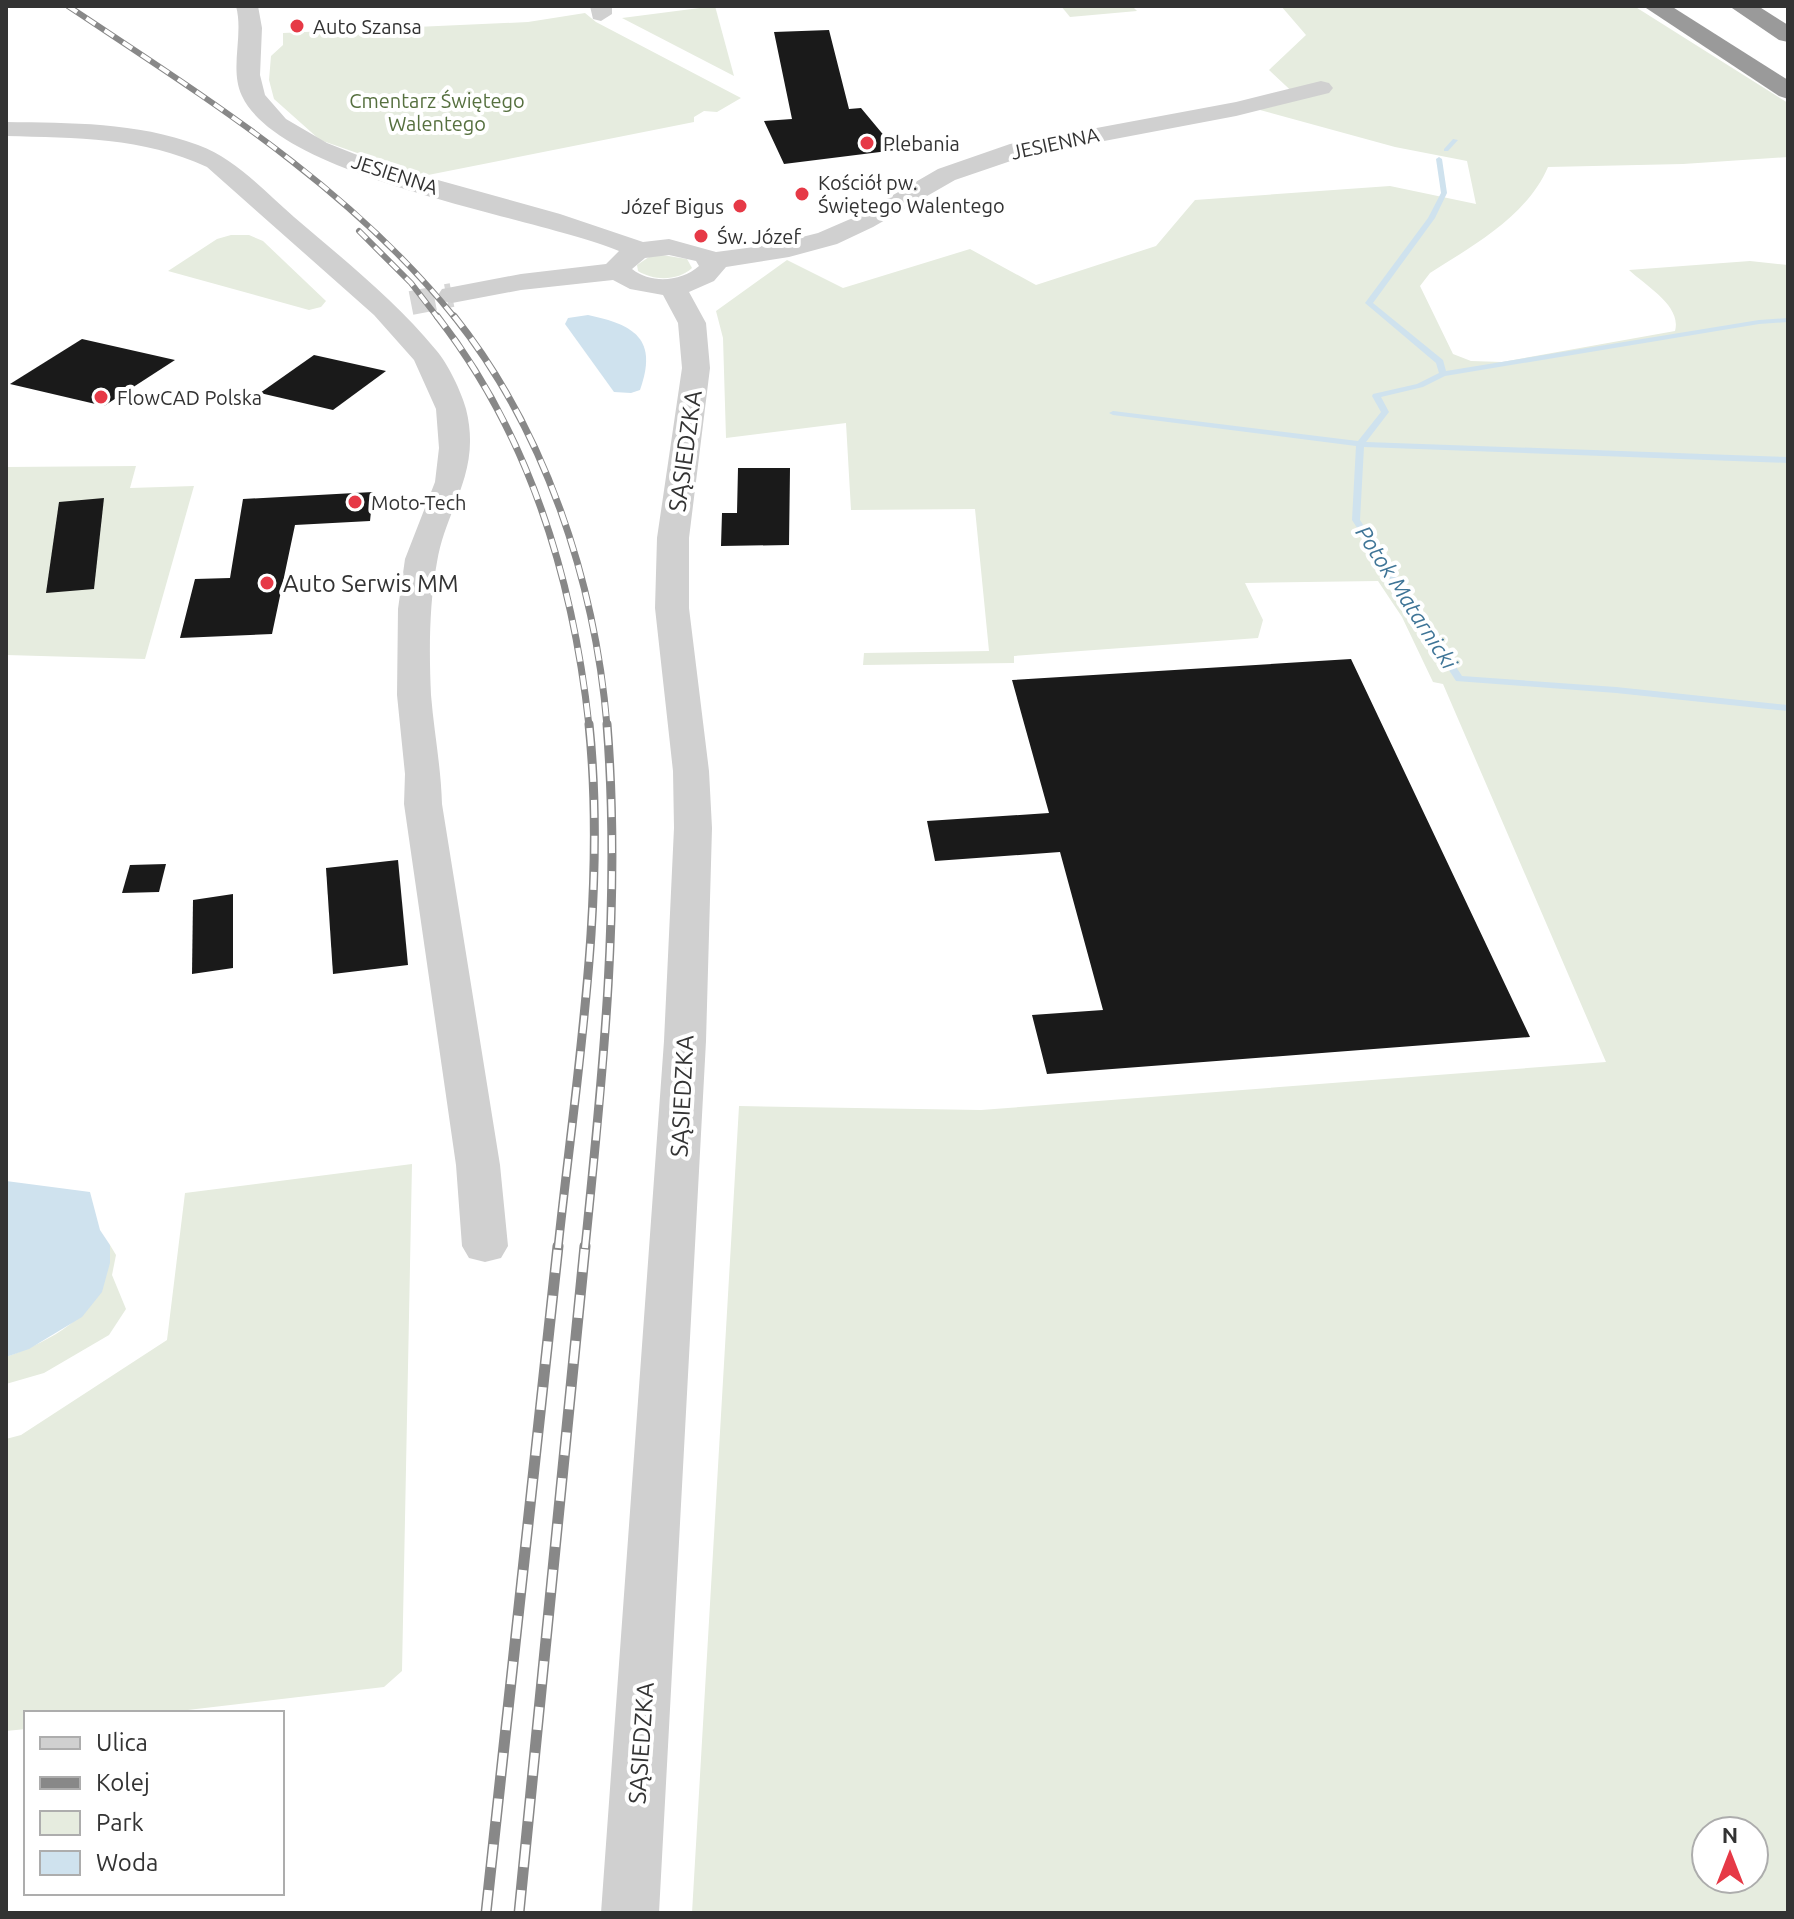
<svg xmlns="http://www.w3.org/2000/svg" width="1794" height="1919" viewBox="0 0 1794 1919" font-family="Ubuntu,sans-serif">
  <rect width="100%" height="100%" fill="#fff"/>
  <g fill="#e6ecdf" fill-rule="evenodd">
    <path d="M715 6 734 76 622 18Z"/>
    <path d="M1061 6H1132L1137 11 1070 17Z"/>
    <path d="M1281 6H1634L1788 103V157L1683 164 1548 167C1527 216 1474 245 1430 273L1420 286 1453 354 1471 361 1502 362 1675 331C1682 306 1646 286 1629 270L1750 261 1788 265V1913H692L739 1106 981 1110 1606 1062 1443 684 1433 682 1402 617 1378 581 1245 583 1263 620 1258 638 1014 656V663L863 665 864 653 989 651 975 509 851 510 846 423 726 438 723 338 716 311 787 260 843 288 970 249 1036 285 1156 246 1195 200 1390 186 1476 204 1467 161 1395 147 1260 110 1265 105 1300 99 1269 70 1306 35ZM1706 1831H1754V1879H1706Z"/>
    <path d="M585 13 596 22 741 98 717 112 704 111 694 117V122L423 176 320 140 274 99 269 80 271 56 283 45V33L528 22Z"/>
    <path d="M231 235H249L263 241 326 301 321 307 309 310 168 271 217 239Z"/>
    <path d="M662 255 687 259 692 268C678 281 654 281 638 271L637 265 649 257Z"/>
    <path d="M136 466 130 488 194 486 145 659 6 655V467Z"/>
    <path d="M412 1164 402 1671 384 1687 162 1713H26V1729L6 1731V1439L21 1435 167 1340 185 1193Z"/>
    <path d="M110 1245 116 1255 112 1275 126 1309 109 1335 44 1373 6 1384V1357C61 1337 109 1309 110 1245Z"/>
  </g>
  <g fill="#cfe2ee">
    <path d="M588 315C635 325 658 339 640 390L631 393 614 392 565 324 568 318Z"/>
    <path d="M6 1181 90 1192 100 1230 110 1245V1263L102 1292 82 1317 29 1349 6 1357Z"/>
  </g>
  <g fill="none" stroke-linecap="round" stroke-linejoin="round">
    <g fill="#cfe2ee" fill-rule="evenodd">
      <path d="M1453 139 1458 140 1448 151H1444V149Z"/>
      <path d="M1439 157 1442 159 1447 193 1435 218 1373 303 1443 360 1446 371 1759 320 1788 318V322L1759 324 1445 376 1423 387 1381 397 1389 412 1366 442 1788 457V463L1364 447 1360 520 1462 676 1616 687 1788 705V711L1616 693 1456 681 1352 520 1356 446 1113 415 1109 413 1113 411 1358 441 1381 412 1372 396 1373 394 1417 384 1439 373 1436 363 1365 303 1428 218 1441 193 1436 159Z"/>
    </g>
  </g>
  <g fill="#1a1a1a">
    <path d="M829 30 849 109 861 108 896 150 784 164 764 121 792 119 774 32Z"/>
    <path d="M82 339 175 360 104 406 10 384Z"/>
    <path d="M314 355 386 371 333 410 260 393Z"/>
    <path d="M738 468H790L789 545 721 546 722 513H737Z"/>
    <path d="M373 492 370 521 295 525 272 634 180 638 195 579 230 578 243 499Z"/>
    <path d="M104 498 94 589 46 593 59 502Z"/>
    <path d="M1351 659 1530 1037 1047 1074 1032 1015 1103 1010 1060 852 935 861 927 821 1049 813 1012 680Z"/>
    <path d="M398 860 408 965 333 974 326 868Z"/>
    <path d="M166 864 159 892 122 893 130 865Z"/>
    <path d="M233 894V968L192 974 193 900Z"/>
  </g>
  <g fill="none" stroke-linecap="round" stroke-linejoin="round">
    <path stroke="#d6d6d6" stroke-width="24" stroke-dasharray="24 12" stroke-linecap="butt" d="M411 303 452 295"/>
    <g fill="#d0d0d0" fill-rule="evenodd">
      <path d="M236 6H258L262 28 260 75 265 95 286 119 327 143 380 164 560 214 643 242 669 239 716 252 770 245 818 233 855 217 938 169 1010 144 1236 102 1321 81 1329 83 1333 88 1329 93 1236 116 1025 156 955 180 873 227 837 244 789 257 726 267 714 281 689 292 706 323 710 368 689 538V608L709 771 712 828 706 1041 659 1913H601L664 1041 674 828 673 771 655 608 657 538 682 368 678 323 663 295 630 289 613 280 521 290 452 303 442 301 438 295 442 289 521 274 606 264 619 251C533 216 281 179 242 96 229 69 244 35 236 6ZM669 255 696 261 699 266C681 282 651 284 632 269L645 258Z"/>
      <path d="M590 6H612V14L601 21 593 19Z"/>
      <path d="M6 122C71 123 136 122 198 145 236 159 264 191 294 217 343 259 395 300 436 350 448 364 461 391 466 409 482 473 446 507 437 562 429 605 429 652 431 695 434 732 441 767 442 804L500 1165 508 1246 501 1258 485 1262 469 1258 462 1246 456 1165 404 804 405 774 397 695 398 609 405 559 435 482 439 448 436 409 414 360 374 315 207 167C143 137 76 138 6 136Z"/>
    </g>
    <g fill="#9a9a9a" fill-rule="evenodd">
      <path d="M1643 6H1671L1788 80V99L1779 96Z"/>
      <path d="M1729 6H1758L1788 25V42L1779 40Z"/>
    </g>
    <g stroke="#888" stroke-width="6">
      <g id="rail-far3">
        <path d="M68 6C206 98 350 187 455 318"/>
        <path d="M359 231 411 283 438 318"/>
      </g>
    </g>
    <g stroke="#888" stroke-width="7">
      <g id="rail-far2">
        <path d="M437 316C529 434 573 578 589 726"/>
        <path d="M454 316C545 430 595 581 607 726"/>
      </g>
    </g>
    <g stroke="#888" stroke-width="9">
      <g id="rail-far1">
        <path d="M558 1248C576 1076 607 897 589 724"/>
        <path d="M585 1248C603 1073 621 900 607 724"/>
      </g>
    </g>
    <g stroke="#888" stroke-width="11">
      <g id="rail">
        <path d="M486 1913 558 1246"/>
        <path d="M519 1913 585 1246"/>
      </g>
    </g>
    <use href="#rail-far3" stroke="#fff" stroke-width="4" stroke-dasharray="11" stroke-linecap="butt"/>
    <use href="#rail-far2" stroke="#fff" stroke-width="5" stroke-dasharray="14" stroke-linecap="butt"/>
    <use href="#rail-far1" stroke="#fff" stroke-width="6" stroke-dasharray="18" stroke-linecap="butt"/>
    <use href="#rail" stroke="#fff" stroke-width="8" stroke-dasharray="23" stroke-linecap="butt"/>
  </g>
  <g fill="#e63946" stroke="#fff" stroke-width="3">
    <circle cx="297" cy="26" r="8"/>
    <circle cx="867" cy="143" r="8"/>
    <circle cx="802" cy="194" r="8"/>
    <circle cx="740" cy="206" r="8"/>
    <circle cx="701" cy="236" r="8"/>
    <circle cx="101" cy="397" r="8"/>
    <circle cx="355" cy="502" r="8"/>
    <circle cx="267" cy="583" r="8"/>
  </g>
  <g text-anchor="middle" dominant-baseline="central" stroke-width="8" stroke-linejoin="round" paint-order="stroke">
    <g font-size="20" fill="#333" stroke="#fff" text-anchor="start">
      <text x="313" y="26">Auto Szansa</text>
      <text x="883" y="143">Plebania</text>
      <text x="818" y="182">Kościół pw.<tspan x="818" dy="23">Świętego Walentego</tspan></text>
      <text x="724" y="206" text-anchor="end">Józef Bigus</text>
      <text x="717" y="236">Św. Józef</text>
      <text x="117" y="397">FlowCAD Polska</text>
      <text x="371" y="502">Moto-Tech</text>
    </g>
    <g font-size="20" fill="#56703f" stroke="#fff">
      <text x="437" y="100">Cmentarz Świętego<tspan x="437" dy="23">Walentego</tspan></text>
    </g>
    <g font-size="20" fill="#333" stroke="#fff">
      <text transform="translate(1055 143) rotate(-12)">JESIENNA</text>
      <text transform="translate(395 174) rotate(18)">JESIENNA</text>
    </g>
    <g font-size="22" font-style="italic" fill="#3f7597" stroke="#fff">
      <text transform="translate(1407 597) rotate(57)">Potok Matarnicki</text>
    </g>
    <g font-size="24" fill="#333" stroke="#fff">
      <text transform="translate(685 451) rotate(-82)">SĄSIEDZKA</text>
      <text transform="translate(682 1096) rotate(-87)">SĄSIEDZKA</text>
      <text transform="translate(641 1743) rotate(-86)">SĄSIEDZKA</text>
    </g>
    <g font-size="24" fill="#333" stroke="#fff" text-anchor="start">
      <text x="283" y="583">Auto Serwis MM</text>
    </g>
  </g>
  <rect width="1794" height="1919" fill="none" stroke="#333333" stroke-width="16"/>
  <rect x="24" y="1711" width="260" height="184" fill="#ffffff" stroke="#adadad" stroke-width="2"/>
  <rect x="40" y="1737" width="40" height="12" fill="#d0d0d0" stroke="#adadad" stroke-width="2"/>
  <text x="96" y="1751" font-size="24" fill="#333333">Ulica</text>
  <rect x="40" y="1777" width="40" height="12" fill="#888888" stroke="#adadad" stroke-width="2"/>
  <text x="96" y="1791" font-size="24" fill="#333333">Kolej</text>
  <rect x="40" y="1811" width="40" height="24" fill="#e6ecdf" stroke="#adadad" stroke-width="2"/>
  <text x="96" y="1831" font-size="24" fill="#333333">Park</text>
  <rect x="40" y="1851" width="40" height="24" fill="#cfe2ee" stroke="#adadad" stroke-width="2"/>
  <text x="96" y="1871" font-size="24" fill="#333333">Woda</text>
  <g transform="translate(1730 1855)"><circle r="38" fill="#ffffff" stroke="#adadad" stroke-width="2"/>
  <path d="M0-6L14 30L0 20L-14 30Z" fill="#e63946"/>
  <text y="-12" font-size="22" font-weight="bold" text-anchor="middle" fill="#333333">N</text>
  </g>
</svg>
